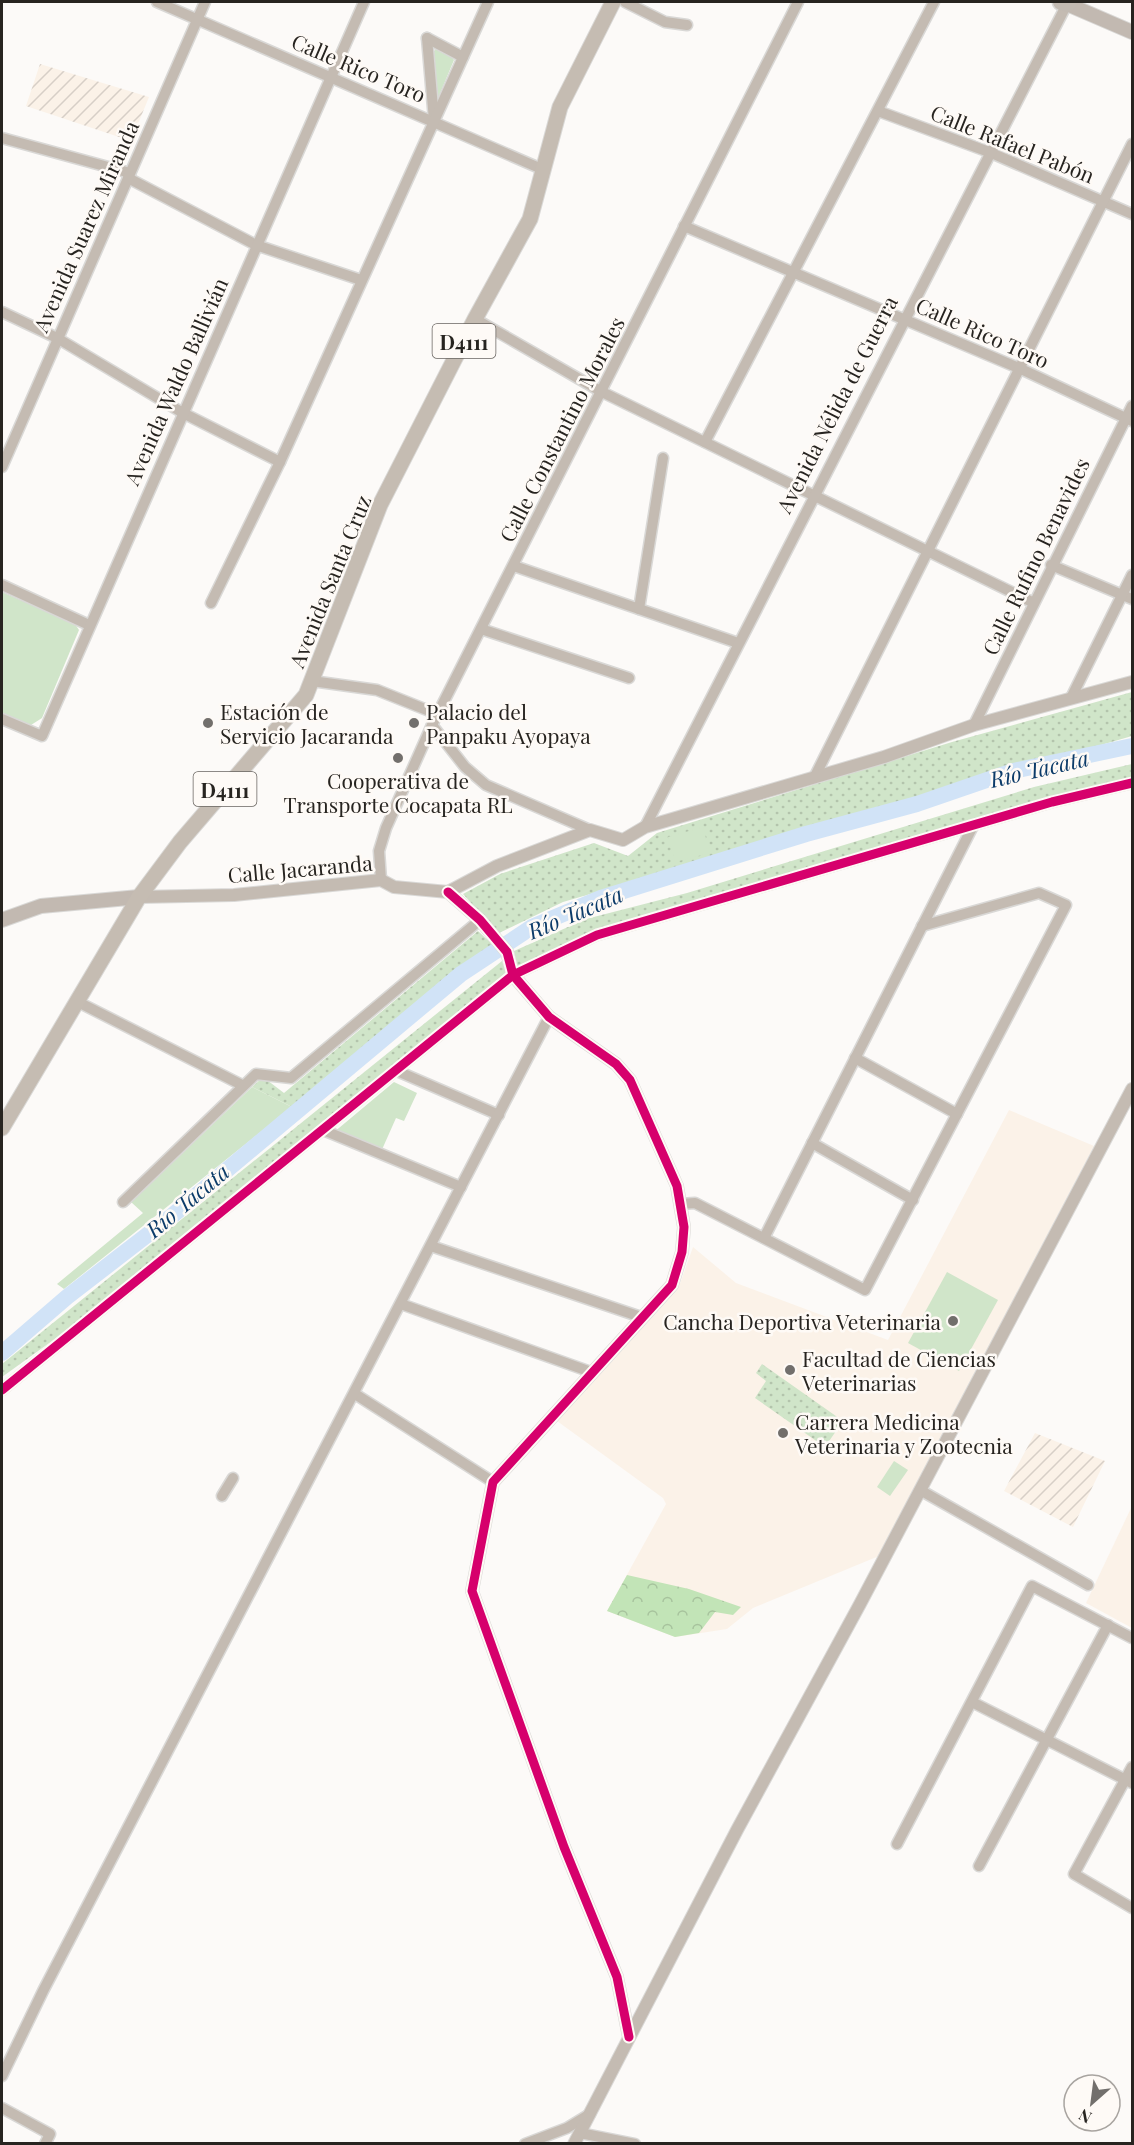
<svg xmlns="http://www.w3.org/2000/svg" width="1134" height="2145" viewBox="0 0 1134 2145" font-family="'Playfair Display',serif">
  <defs>
    <pattern id="industrial-furrows" width="10" height="10" patternUnits="userSpaceOnUse" patternTransform="scale(1.5)"><rect width="10" height="10" fill="#fbf2e8"/><path d="M-1 1l2-2M0 10L10 0M9 11l2-2" fill="none" stroke="#d7cfc7"/></pattern>
    <pattern id="grass-dots" width="8" height="8" patternUnits="userSpaceOnUse" patternTransform="scale(1.5)"><rect width="8" height="8" fill="#d0e5c9"/><path d="M2 2h.1M6 6h.1" fill="none" stroke="#b3c4ac" stroke-width="1.8" stroke-linecap="round"/></pattern>
    <pattern id="forest-crowns" width="20" height="18" patternUnits="userSpaceOnUse" patternTransform="scale(1.5)"><rect width="20" height="18" fill="#c2e4b7"/><path d="M2 6a3 3 0 1 1 6 0M12 15a3 3 0 1 1 6 0" fill="none" stroke="#a7c39d"/></pattern>
  </defs>
  <rect width="100%" height="100%" fill="#fcfaf8"/>
  <g fill="#fbf2e8">
    <path d="M1009 1110 1094 1146 879 1556 753 1608 727 1629 675 1637 607 1611 666 1504 663 1498 557 1421 678 1289 693 1247 736 1283 888 1340Z"/>
    <path d="M1132 1506V1628L1086 1603Z"/>
  </g>
  <g fill="url(#industrial-furrows)">
    <path d="M40 64 149 97 131 141 26 106Z"/>
    <path d="M1035 1433 1105 1461 1073 1527 1004 1491Z"/>
  </g>
  <g fill="url(#grass-dots)">
    <path d="M1132 692V736L563 902 499 933 463 894 500 874 594 843 628 856 657 833 952 742Z"/>
    <path d="M1132 764V779L599 930 518 968 514 951 586 919 687 893 1034 787Z"/>
    <path d="M478 931 494 946 417 1002 292 1107 252 1087 263 1077 284 1093Z"/>
    <path d="M502 961 507 976 77 1323 2 1377V1364Z"/>
    <path d="M762 1364 843 1421 825 1447 755 1398 766 1381 756 1373Z"/>
  </g>
  <path fill="url(#forest-crowns)" d="M627 1575 689 1589 741 1607 733 1615 715 1612 699 1633 675 1637 607 1611Z"/>
  <g fill="#d0e5c9">
    <path d="M437 48 451 56 454 60 436 103 432 53Z"/>
    <path d="M2 592 75 624 79 630 42 718 31 725 2 713Z"/>
    <path d="M703 827 710 853 675 862 668 837Z"/>
    <path d="M394 1082 417 1093 404 1121 396 1118 380 1154 333 1133Z"/>
    <path d="M252 1087 292 1107 64 1289 57 1284 143 1213 131 1202Z"/>
    <path d="M947 1272 998 1300 959 1371 908 1343Z"/>
    <path d="M894 1461 908 1470 890 1496 877 1487Z"/>
  </g>
  <g fill="none" stroke-linecap="round" stroke-linejoin="round">
    <path stroke="#d1e3f7" stroke-width="16" d="M2 1353 67 1297 173 1215 461 974 532 927 601 898 806 834 917 804 1013 771 1132 746"/>
    <g stroke="#d9d8d6" stroke-width="13">
      <g id="minor">
        <path d="M157 2 544 170"/>
        <path d="M625 2 665 22 687 25"/>
        <path d="M427 38 434 120"/>
        <path d="M427 38 463 57"/>
        <path d="M878 111 989 152 1132 214"/>
        <path d="M2 138 130 173"/>
        <path d="M128 178 256 245 361 280"/>
        <path d="M684 226 1021 369 1132 421"/>
        <path d="M2 312 57 338 183 413 280 462"/>
        <path d="M475 319 602 392 1034 603"/>
        <path d="M705 442 934 2"/>
        <path d="M2 467 205 2"/>
        <path d="M1051 565 1132 599"/>
        <path d="M514 566 738 643"/>
        <path d="M2 585 89 625"/>
        <path d="M211 603 280 462 488 2"/>
        <path d="M639 609 663 458"/>
        <path d="M481 629 629 678"/>
        <path d="M312 681 377 690 437 714"/>
        <path d="M1071 698 1132 575"/>
        <path d="M2 719 42 736 364 2"/>
        <path d="M432 725 465 767 486 785 590 830"/>
        <path d="M974 725 1132 406"/>
        <path d="M814 778 1132 144"/>
        <path d="M645 827 1067 4"/>
        <path d="M381 880 379 851 386 828 432 725 798 2"/>
        <path d="M76 1001 242 1085"/>
        <path d="M855 1058 957 1114"/>
        <path d="M397 1071 499 1115"/>
        <path d="M323 1130 461 1187"/>
        <path d="M812 1143 913 1200"/>
        <path d="M123 1202 256 1074 291 1078 480 920"/>
        <path d="M680 1204 695 1203 865 1290 1066 905 1039 893 922 926"/>
        <path d="M764 1238 973 826"/>
        <path d="M431 1246 641 1317"/>
        <path d="M401 1304 591 1372"/>
        <path d="M2 1390 513 975 597 935 1052 802 1132 783"/>
        <path d="M355 1394 493 1482"/>
        <path d="M920 1490 1088 1585"/>
        <path d="M222 1496 233 1478"/>
        <path d="M972 1702 1132 1783"/>
        <path d="M1132 1767 1074 1874 1132 1908"/>
        <path d="M897 1844 1032 1586 1132 1638"/>
        <path d="M979 1866 1108 1625"/>
        <path d="M2 2076 43 1991 549 1017"/>
        <path d="M2 2108 50 2134 45 2144"/>
        <path d="M580 2133 635 2144"/>
        <path d="M525 2144 567 2128 590 2114"/>
      </g>
    </g>
    <g stroke="#d9d8d6" stroke-width="14">
      <g id="tertiary">
        <path d="M448 892 480 920 507 952 513 975 549 1017 616 1064 630 1080 677 1186 684 1227 682 1252 672 1285 493 1482 472 1591 564 1847 617 1977 629 2037"/>
        <path d="M139 897 234 895 381 880 394 887 448 892 497 866 590 830 623 840 645 827 884 757 974 725 1132 682"/>
        <path d="M574 2144 737 1830 860 1604 1132 1089"/>
      </g>
    </g>
    <g stroke="#d9d8d6" stroke-width="16">
      <g id="secondary">
        <path d="M1067 4 1132 32"/>
        <path d="M2 920 41 906 139 897"/>
      </g>
    </g>
    <g stroke="#d9d8d6" stroke-width="17">
      <path id="primary" d="M2 1128 139 897 180 842 306 695 380 505 475 319 530 219 560 107 613 2"/>
    </g>
    <g stroke="#d9d8d6" stroke-width="19">
      <path id="trunk" d="M1061 2 1067 4 1069 2"/>
    </g>
    <use href="#minor" stroke="#c4bbb2" stroke-width="10"/>
    <use href="#tertiary" stroke="#c4bbb2" stroke-width="12"/>
    <use href="#secondary" stroke="#c2b9b1" stroke-width="14"/>
    <use href="#primary" stroke="#c5bcb2" stroke-width="15"/>
    <use href="#trunk" stroke="#c2bab2" stroke-width="16"/>
    <g stroke="#fefaf6" stroke-width="13">
      <g id="cycleway">
        <path d="M448 892 480 920 507 952 513 975 549 1017 616 1064 630 1080 677 1186 684 1227 682 1252 672 1285 493 1482 472 1591 564 1847 617 1977 629 2037"/>
        <path d="M2 1390 513 975 597 935 1052 802 1132 783"/>
      </g>
    </g>
    <use href="#cycleway" stroke="#d6006c" stroke-width="9"/>
  </g>
  <g fill="#726f6c" stroke="#fefaf6" stroke-width="2">
    <circle cx="208" cy="723" r="6"/>
    <circle cx="414" cy="723" r="6"/>
    <circle cx="398" cy="758" r="6"/>
    <circle cx="953" cy="1321" r="6"/>
    <circle cx="790" cy="1370" r="6"/>
    <circle cx="783" cy="1433" r="6"/>
  </g>
  <g text-anchor="middle" dominant-baseline="central" stroke-width="5" stroke-linejoin="round" paint-order="stroke">
    <g fill="#fefaf6" stroke="#686460" stroke-width="1.5">
      <rect x="432.5" y="324" width="63" height="34" rx="4.5"/>
      <rect x="193.5" y="772" width="63" height="34" rx="4.5"/>
    </g>
    <g font-size="20" font-weight="bold" fill="#272420">
      <text x="464" y="341">D4111</text>
      <text x="225" y="789">D4111</text>
    </g>
    <g font-size="21" fill="#272420" stroke="#fefaf6">
      <text transform="translate(359 67) rotate(23)">Calle Rico Toro</text>
      <text transform="translate(1013 143) rotate(22)">Calle Rafael Pabón</text>
      <text transform="translate(85 226) rotate(-66)">Avenida Suarez Miranda</text>
      <text transform="translate(983 332) rotate(24)">Calle Rico Toro</text>
      <text transform="translate(175 381) rotate(-66)">Avenida Waldo Ballivián</text>
      <text transform="translate(836 404) rotate(-63)">Avenida Nélida de Guerra</text>
      <text transform="translate(561 429) rotate(-63)">Calle Constantino Morales</text>
      <text transform="translate(1035 556) rotate(-64)">Calle Rufino Benavides</text>
      <text transform="translate(329 581) rotate(-68)">Avenida Santa Cruz</text>
      <text transform="translate(300 868) rotate(-5)">Calle Jacaranda</text>
    </g>
    <g font-size="21" fill="#272420" stroke="#fefaf6" text-anchor="start">
      <text x="220" y="711">Estación de<tspan x="220" dy="24">Servicio Jacaranda</tspan></text>
      <text x="426" y="711">Palacio del<tspan x="426" dy="24">Panpaku Ayopaya</tspan></text>
      <text x="398" y="780" text-anchor="middle">Cooperativa de<tspan x="398" dy="24">Transporte Cocapata RL</tspan></text>
      <text x="941" y="1321" text-anchor="end">Cancha Deportiva Veterinaria</text>
      <text x="802" y="1358">Facultad de Ciencias<tspan x="802" dy="24">Veterinarias</tspan></text>
      <text x="795" y="1421">Carrera Medicina<tspan x="795" dy="24">Veterinaria y Zootecnia</tspan></text>
    </g>
    <g font-size="22" font-style="italic" fill="#0c3b69" stroke="#fefaf6">
      <text transform="translate(1039 768) rotate(-13)">Río Tacata</text>
      <text transform="translate(575 912) rotate(-23)">Río Tacata</text>
      <text transform="translate(187 1200) rotate(-40)">Río Tacata</text>
    </g>
  </g>
  <rect width="1134" height="2145" fill="none" stroke="#272420" stroke-width="6"/>
  <g transform="translate(1092 2103) rotate(208)"><circle r="28" fill="#fefaf6" stroke="#a8a4a0" stroke-width="1.5"/>
  <path d="M0-4.5L10 22L0 15L-10 22Z" fill="#726f6c"/>
  <text y="-9" font-size="16" font-weight="bold" text-anchor="middle" fill="#272420">N</text>
  </g>
</svg>
